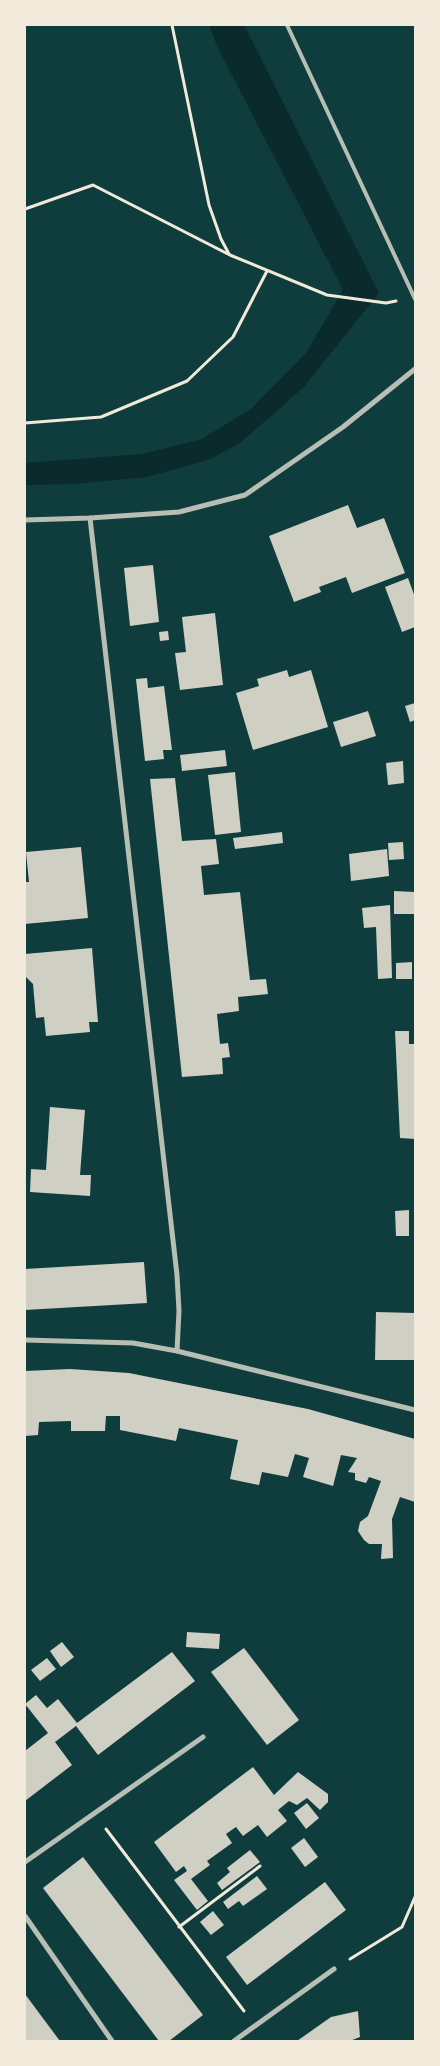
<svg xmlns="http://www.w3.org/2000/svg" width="440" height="2066" viewBox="0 0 440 2066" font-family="Overpass,sans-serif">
  <rect width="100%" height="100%" fill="#0f3d3e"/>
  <path fill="#0a2a2b" d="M209 25H244L379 293 303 388 241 442 211 459 147 477 75 484 25 485V463L142 454 202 439 252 408 306 353 343 290 217 46Z"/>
  <g fill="#cfcfc3">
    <path d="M348 505 357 528 384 518 405 573 352 593 346 577 319 587 321 592 294 602 269 536Z"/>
    <path d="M153 565 159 622 130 626 124 568Z"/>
    <path d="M408 578 415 597V627L402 632 385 587Z"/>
    <path d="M215 613 223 685 180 690 175 653 186 652 182 617Z"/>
    <path d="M168 631 169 640 160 641 159 632Z"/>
    <path d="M287 670 289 677 311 670 328 727 253 750 236 693 259 686 257 679Z"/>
    <path d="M147 678 148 688 164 686 172 750H163L164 759 145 761 136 679Z"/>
    <path d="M415 703V720L410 722 405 706Z"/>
    <path d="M368 711 376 736 341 747 333 722Z"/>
    <path d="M225 750 227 766 182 771 180 755Z"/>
    <path d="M403 761 404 783 388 785 386 763Z"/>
    <path d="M235 772 241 832 215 835 208 775Z"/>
    <path d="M175 778 182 841 216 839 219 864 201 866 204 895 240 892 250 980 266 979 268 994 238 997 239 1011 217 1014 220 1044 228 1043 230 1057 222 1058 223 1074 182 1077 150 779Z"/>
    <path d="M282 832 283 843 235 849 233 838Z"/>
    <path d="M403 842 404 859 389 860 388 843Z"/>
    <path d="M81 847 88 918 25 924V882H29L26 852Z"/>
    <path d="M387 849 389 876 351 881 349 854Z"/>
    <path d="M394 891 415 892V914H394Z"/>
    <path d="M390 905 392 978 378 979 376 927 364 928 362 908Z"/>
    <path d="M92 948 98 1022H89L90 1032 46 1036 44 1017 36 1018 33 984 25 976V954Z"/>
    <path d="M412 962V979H396V963Z"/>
    <path d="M395 1031H409V1044H415V1139L400 1138Z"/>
    <path d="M50 1107 85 1110 80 1175H91L90 1196 30 1192 31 1169 46 1170Z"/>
    <path d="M409 1210V1236H396L395 1211Z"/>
    <path d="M144 1262 147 1303 25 1310V1269Z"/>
    <path d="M376 1312 415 1313V1360H375Z"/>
    <path d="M70 1369 129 1373 308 1409 415 1439V1502L400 1497 392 1519 393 1558 381 1559 382 1544H369L364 1540 358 1531 360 1522 368 1516 381 1481 369 1477 366 1483 355 1480V1473L348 1472 357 1458 341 1455 333 1486 303 1477 309 1458 295 1454 288 1477 262 1472 259 1485 230 1479 238 1440 179 1428 176 1441 120 1430V1416H106L105 1431H71V1421L39 1422 38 1435 25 1436V1371Z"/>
    <path d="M187 1632 220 1634 219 1649 186 1647Z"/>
    <path d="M62 1642 74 1657 61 1667 50 1651Z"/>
    <path d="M244 1648 299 1720 267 1745 211 1672Z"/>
    <path d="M172 1652 195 1681 98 1755 76 1726 55 1742 72 1765 25 1801V1751L48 1733 25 1704 36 1695 47 1708 58 1699 77 1723Z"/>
    <path d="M47 1658 56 1669 40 1681 31 1670Z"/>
    <path d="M253 1767 274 1795 298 1772 328 1794V1802L320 1810 307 1798 297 1805 289 1801 278 1810 287 1821 267 1837 258 1825 243 1836 236 1827 226 1834 232 1843 207 1861 210 1865 191 1879 208 1901 197 1910 174 1880 187 1871 184 1866 176 1872 154 1842Z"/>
    <path d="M307 1803 319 1818 306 1829 294 1813Z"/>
    <path d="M304 1838 318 1857 305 1867 291 1848Z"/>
    <path d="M250 1850 260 1862 222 1890 217 1883 230 1872 227 1868Z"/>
    <path d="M83 1857 203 2015 169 2041H159L43 1888Z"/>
    <path d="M257 1876 267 1889 243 1906 239 1901 228 1909 223 1902Z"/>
    <path d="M325 1882 346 1910 247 1985 226 1957Z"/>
    <path d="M213 1911 224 1925 211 1935 200 1922Z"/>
    <path d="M25 1994 42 2017 60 2041H25Z"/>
    <path d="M358 2011 360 2037 350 2041H297L331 2017Z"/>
  </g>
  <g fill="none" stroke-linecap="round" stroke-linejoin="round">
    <g stroke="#f1e9da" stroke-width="3">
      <path d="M172 25 209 205 221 239 229 254"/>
      <path d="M25 209 93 185 230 255 327 295 386 303 396 301"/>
      <path d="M25 423 101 417 187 381 233 337 267 271"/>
      <path d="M106 1829 244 2011"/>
      <path d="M179 1927 260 1866"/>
      <path d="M350 1959 402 1927 415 1897"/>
    </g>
    <path stroke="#b8beb3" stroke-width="4" d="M287 25 415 299"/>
    <g stroke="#b8beb3" stroke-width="5">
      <path d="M90 518 177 1275 179 1311 177 1351"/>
      <path d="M25 520 90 518 179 512 245 495 343 427 415 369"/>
      <path d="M25 1340 133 1343 177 1351 415 1410"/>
      <path d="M25 1862 203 1737"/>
      <path d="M25 1916 112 2041"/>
      <path d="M234 2041 334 1969"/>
    </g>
  </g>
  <rect width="440" height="2066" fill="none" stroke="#f1e9da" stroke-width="52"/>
</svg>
